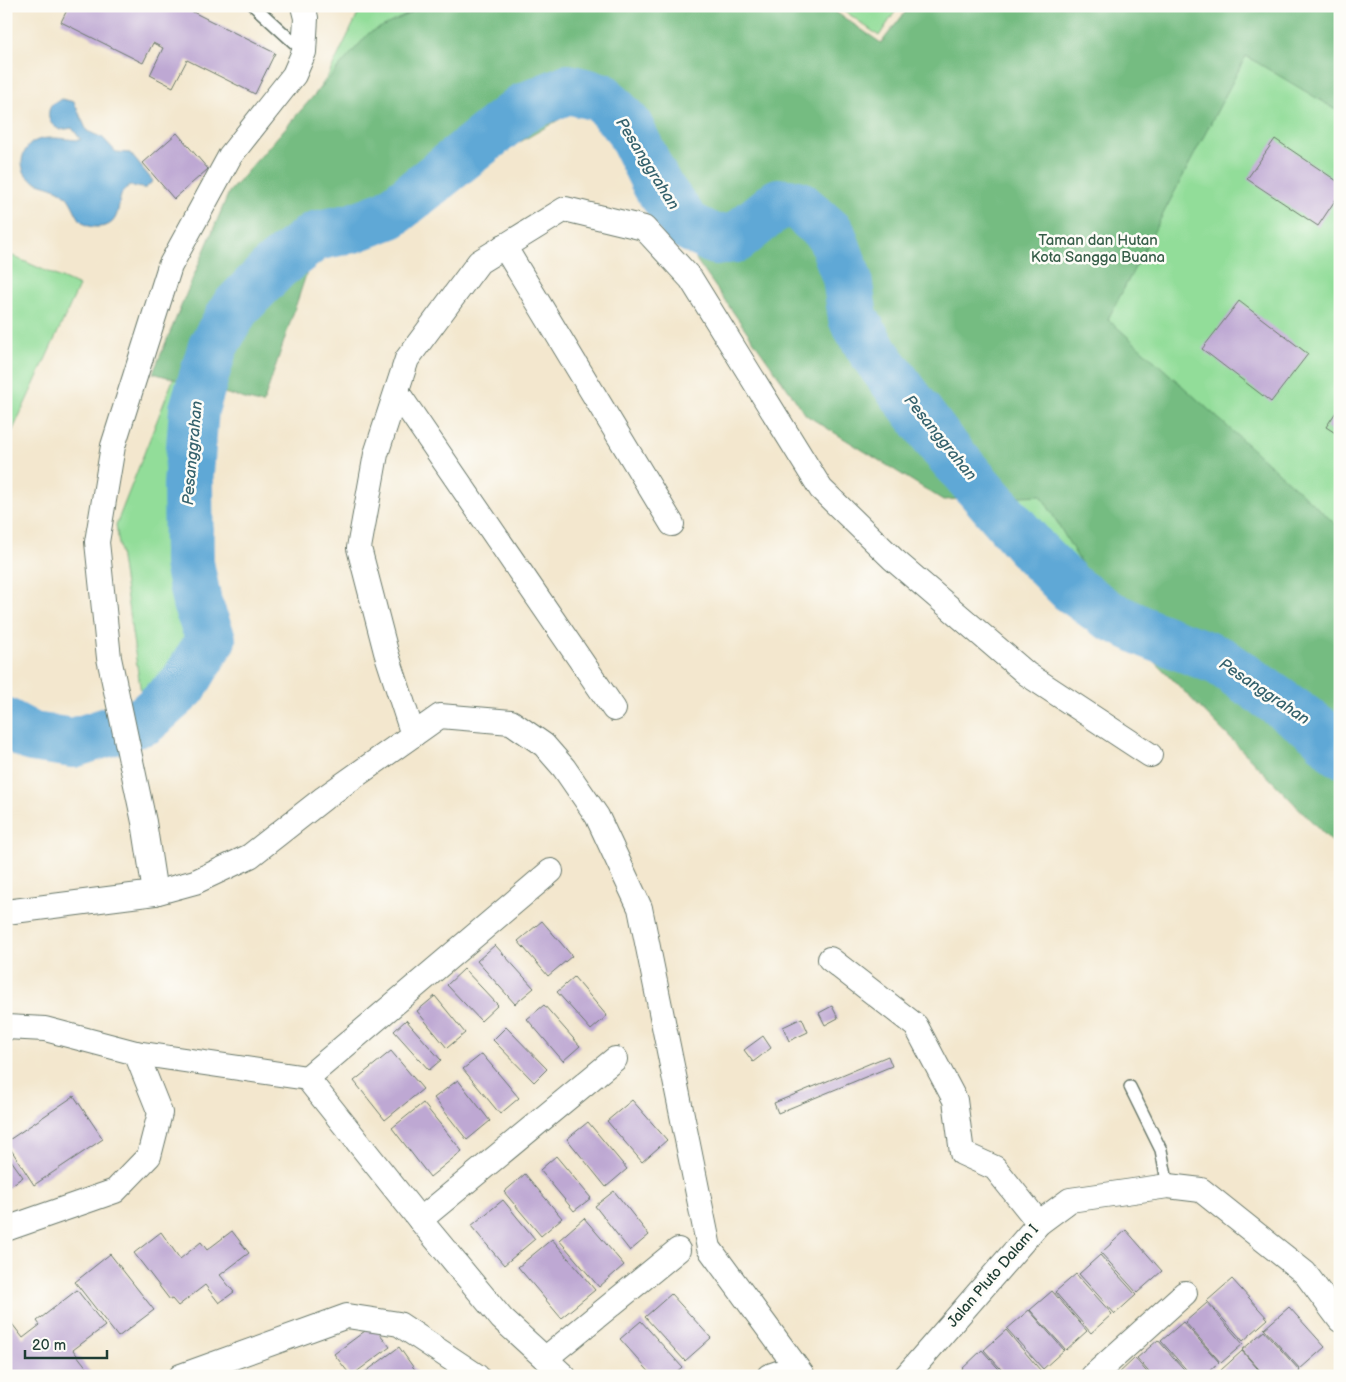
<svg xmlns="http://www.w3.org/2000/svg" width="1346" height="1382" viewBox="0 0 1346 1382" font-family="'Balsamiq Sans',sans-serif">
  <rect width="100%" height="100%" fill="#fdfcf7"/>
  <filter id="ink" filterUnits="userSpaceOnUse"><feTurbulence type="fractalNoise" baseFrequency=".02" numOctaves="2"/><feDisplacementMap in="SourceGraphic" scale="10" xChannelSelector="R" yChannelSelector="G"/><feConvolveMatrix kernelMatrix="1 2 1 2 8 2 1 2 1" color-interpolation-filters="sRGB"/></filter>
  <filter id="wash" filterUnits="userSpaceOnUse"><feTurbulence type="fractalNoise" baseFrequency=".0096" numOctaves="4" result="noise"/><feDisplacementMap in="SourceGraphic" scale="20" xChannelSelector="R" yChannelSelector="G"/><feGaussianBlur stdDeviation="1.12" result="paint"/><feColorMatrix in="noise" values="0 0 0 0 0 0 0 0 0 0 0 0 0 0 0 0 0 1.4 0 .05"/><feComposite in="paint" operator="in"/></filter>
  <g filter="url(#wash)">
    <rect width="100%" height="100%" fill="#f3e7ce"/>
    <g fill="#92dd99" stroke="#588d66">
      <path d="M362 6H769L873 71 1340 6V752L1149 634 1107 614 1072 589 1035 552 943 446 628 126 568 89 315 236 213 346 194 409 188 485 189 563 197 603 211 639 183 686 145 720 116 525 248 188 328 76Z"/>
      <path d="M838 6H899L879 36Z"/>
      <path d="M6 253 79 286 6 445Z"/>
    </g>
    <path fill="#75bc81" stroke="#4a7c5a" d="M425 6H827L881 43 910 6H1340V112L1246 56 1108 319 1340 528V850L1115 621 1041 495 943 500 806 415 586 104 310 263 263 404 153 373 229 192 369 33Z"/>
    <path fill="#5ea8d6" stroke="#3e7285" d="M62 99 74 102 87 131 103 138 116 152 130 153 153 181 146 188C140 189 132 184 128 187 112 194 128 228 96 227 75 227 77 205 64 194 50 181 23 188 22 162 22 157 24 152 27 148 38 132 65 140 81 140L72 128 60 130C49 124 46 116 51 105Z"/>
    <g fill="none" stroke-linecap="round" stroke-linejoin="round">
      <path stroke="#5ea8d6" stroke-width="50" d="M6 723 32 737 73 743 145 720 183 686 211 639 197 603 189 563 188 485 194 409 213 346 235 308 276 266 315 236 353 228 390 214 523 108 568 89 601 97 628 126 657 185 686 225 715 240 736 238 779 203 798 205 831 234 847 278 853 318 873 352 943 446 1035 552 1072 589 1107 614 1149 634 1220 661 1319 730 1340 752"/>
    </g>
    <g id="blocks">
      <g fill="#bea8d3">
        <path d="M69 6H181L275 53 255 94 187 60 173 87 150 75 163 48 153 43 143 63 61 22Z"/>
        <path d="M177 133 208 169 174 199 143 163Z"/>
        <path d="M1275 139 1340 183V193L1318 226 1247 179Z"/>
        <path d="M1239 301 1308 354 1271 402 1202 349Z"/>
        <path d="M1340 406V436L1326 427Z"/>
        <path d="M542 921 572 956 548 976 518 941Z"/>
        <path d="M495 945 534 988 515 1004 477 961Z"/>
        <path d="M464 969 498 1005 481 1021 447 985Z"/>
        <path d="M574 977 607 1016 591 1030 557 992Z"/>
        <path d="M435 996 465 1033 447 1048 417 1011Z"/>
        <path d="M544 1005 580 1046 563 1061 527 1019Z"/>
        <path d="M832 1006 838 1018 825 1025 819 1013Z"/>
        <path d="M802 1018 808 1032 789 1041 783 1027Z"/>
        <path d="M406 1020 441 1060 429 1070 394 1031Z"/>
        <path d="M506 1027 547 1069 534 1082 493 1040Z"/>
        <path d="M763 1036 771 1048 753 1062 744 1050Z"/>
        <path d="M391 1051 423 1089 385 1120 354 1081Z"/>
        <path d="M482 1054 519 1098 500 1114 463 1069Z"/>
        <path d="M888 1056 892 1066 778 1113 774 1103Z"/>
        <path d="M458 1080 490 1121 467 1140 434 1098Z"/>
        <path d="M74 1096 103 1139 34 1185 6 1142Z"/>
        <path d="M632 1100 667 1140 642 1162 607 1121Z"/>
        <path d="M423 1103 462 1151 430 1177 392 1128Z"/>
        <path d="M588 1122 627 1169 606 1187 567 1139Z"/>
        <path d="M6 1153 23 1177 6 1189Z"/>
        <path d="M556 1156 591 1198 574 1211 540 1170Z"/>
        <path d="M525 1174 562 1218 541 1236 504 1192Z"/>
        <path d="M614 1191 649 1235 630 1251 595 1206Z"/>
        <path d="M503 1200 535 1239 504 1265 471 1226Z"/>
        <path d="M584 1218 624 1265 599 1287 559 1240Z"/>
        <path d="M1126 1230 1162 1271 1137 1293 1101 1253Z"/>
        <path d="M232 1231 249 1253 220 1275 234 1292 219 1303 205 1285 178 1306 172 1299 170 1300 134 1253 161 1232 180 1259 201 1242 207 1250Z"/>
        <path d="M552 1239 595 1290 561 1318 518 1267Z"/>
        <path d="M110 1254 154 1310 118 1337 75 1282Z"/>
        <path d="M1100 1255 1136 1295 1115 1314 1079 1274Z"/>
        <path d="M1076 1274 1112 1314 1091 1333 1055 1292Z"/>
        <path d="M1232 1279 1268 1319 1243 1341 1207 1301Z"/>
        <path d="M77 1290 105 1326 73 1350 91 1373 87 1376H12L6 1369V1316L23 1338 40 1325 37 1321Z"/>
        <path d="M1052 1291 1087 1331 1066 1350 1030 1310Z"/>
        <path d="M671 1294 711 1338 685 1361 645 1317Z"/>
        <path d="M1207 1303 1243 1344 1221 1363 1185 1322Z"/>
        <path d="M1289 1307 1325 1347 1300 1369 1264 1329Z"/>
        <path d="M1029 1310 1064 1350 1043 1369 1007 1329Z"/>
        <path d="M641 1321 682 1367 672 1376H653L620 1339Z"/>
        <path d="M1183 1322 1219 1362 1204 1376H1192L1161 1341Z"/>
        <path d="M373 1325 390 1347 351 1376 334 1354Z"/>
        <path d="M1006 1330 1041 1371 1036 1376H1007L984 1350Z"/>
        <path d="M1264 1331 1300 1371 1295 1376H1265L1242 1350Z"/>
        <path d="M1158 1340 1190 1376H1152L1137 1358Z"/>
        <path d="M399 1347 418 1374 360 1376Z"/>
        <path d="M982 1350 1005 1376H966L961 1370Z"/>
        <path d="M1242 1351 1264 1376H1226L1221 1370Z"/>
        <path d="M1135 1358 1150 1376H1116Z"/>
      </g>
    </g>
  </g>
  <g filter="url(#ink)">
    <use href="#blocks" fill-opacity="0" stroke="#69786a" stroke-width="1"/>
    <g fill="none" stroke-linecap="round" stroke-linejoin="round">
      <g stroke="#69786a" stroke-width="14">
        <g id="service">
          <path d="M254 6 303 51"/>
          <path d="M1130 1087 1161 1150 1168 1186"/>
        </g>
      </g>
      <g stroke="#69786a" stroke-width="26">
        <g id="minor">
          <path d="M504 246 672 524"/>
          <path d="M397 392 614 709"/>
          <path d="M413 735 386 652 359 548 376 454 407 359 479 262 565 209 644 228 691 279 821 489 893 559 1027 674 1150 755"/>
          <path d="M155 893 195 882 250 856 324 798 440 716 511 722 544 745 564 768 597 816 640 908 709 1248 803 1376"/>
          <path d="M6 912 155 893 144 822 109 658 97 542 113 446 170 266 230 156 294 75 304 52 306 18 303 6"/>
          <path d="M830 959 916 1026 955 1100 962 1153 995 1168 1039 1223"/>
          <path d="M6 1027 45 1029 136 1053 307 1078 420 1220 502 1319 564 1376"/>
          <path d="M307 1078 551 871"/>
          <path d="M420 1220 615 1059"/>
          <path d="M6 1229 115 1191 149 1156 160 1113 136 1053"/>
          <path d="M546 1358 678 1250"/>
          <path d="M181 1376 347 1316 399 1324 477 1376"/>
          <path d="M769 1376 795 1367"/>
          <path d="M906 1376 1039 1223 1070 1200 1168 1186 1201 1190 1305 1273 1340 1320"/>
          <path d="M1093 1376 1185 1293"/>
        </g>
      </g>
      <use href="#service" stroke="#fff" stroke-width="11"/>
      <use href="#minor" stroke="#fff" stroke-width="24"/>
    </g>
  </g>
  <g text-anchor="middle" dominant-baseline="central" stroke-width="5" stroke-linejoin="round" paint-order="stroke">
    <g font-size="15" fill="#365d48" stroke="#fdfcf7">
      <text x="1098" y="240">Taman dan Hutan<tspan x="1098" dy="17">Kota Sangga Buana</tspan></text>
    </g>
    <g font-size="15" fill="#1f3d34" stroke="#fdfcf7">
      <text transform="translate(993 1276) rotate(-49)">Jalan Pluto Dalam I</text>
    </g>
    <g font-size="16" font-style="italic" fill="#35626d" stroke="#fdfcf7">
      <text transform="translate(647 164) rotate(58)">Pesanggrahan</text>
      <text transform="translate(940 438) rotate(51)">Pesanggrahan</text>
      <text transform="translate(193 453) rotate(-85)">Pesanggrahan</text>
      <text transform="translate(1264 692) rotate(34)">Pesanggrahan</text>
    </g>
  </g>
  <rect width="1346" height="1382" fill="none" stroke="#fdfcf7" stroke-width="25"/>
  <path d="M25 1350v8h82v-8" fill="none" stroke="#1f3d34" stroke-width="2.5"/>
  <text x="32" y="1350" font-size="15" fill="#1f3d34" stroke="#fdfcf7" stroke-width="4" paint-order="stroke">20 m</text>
</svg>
